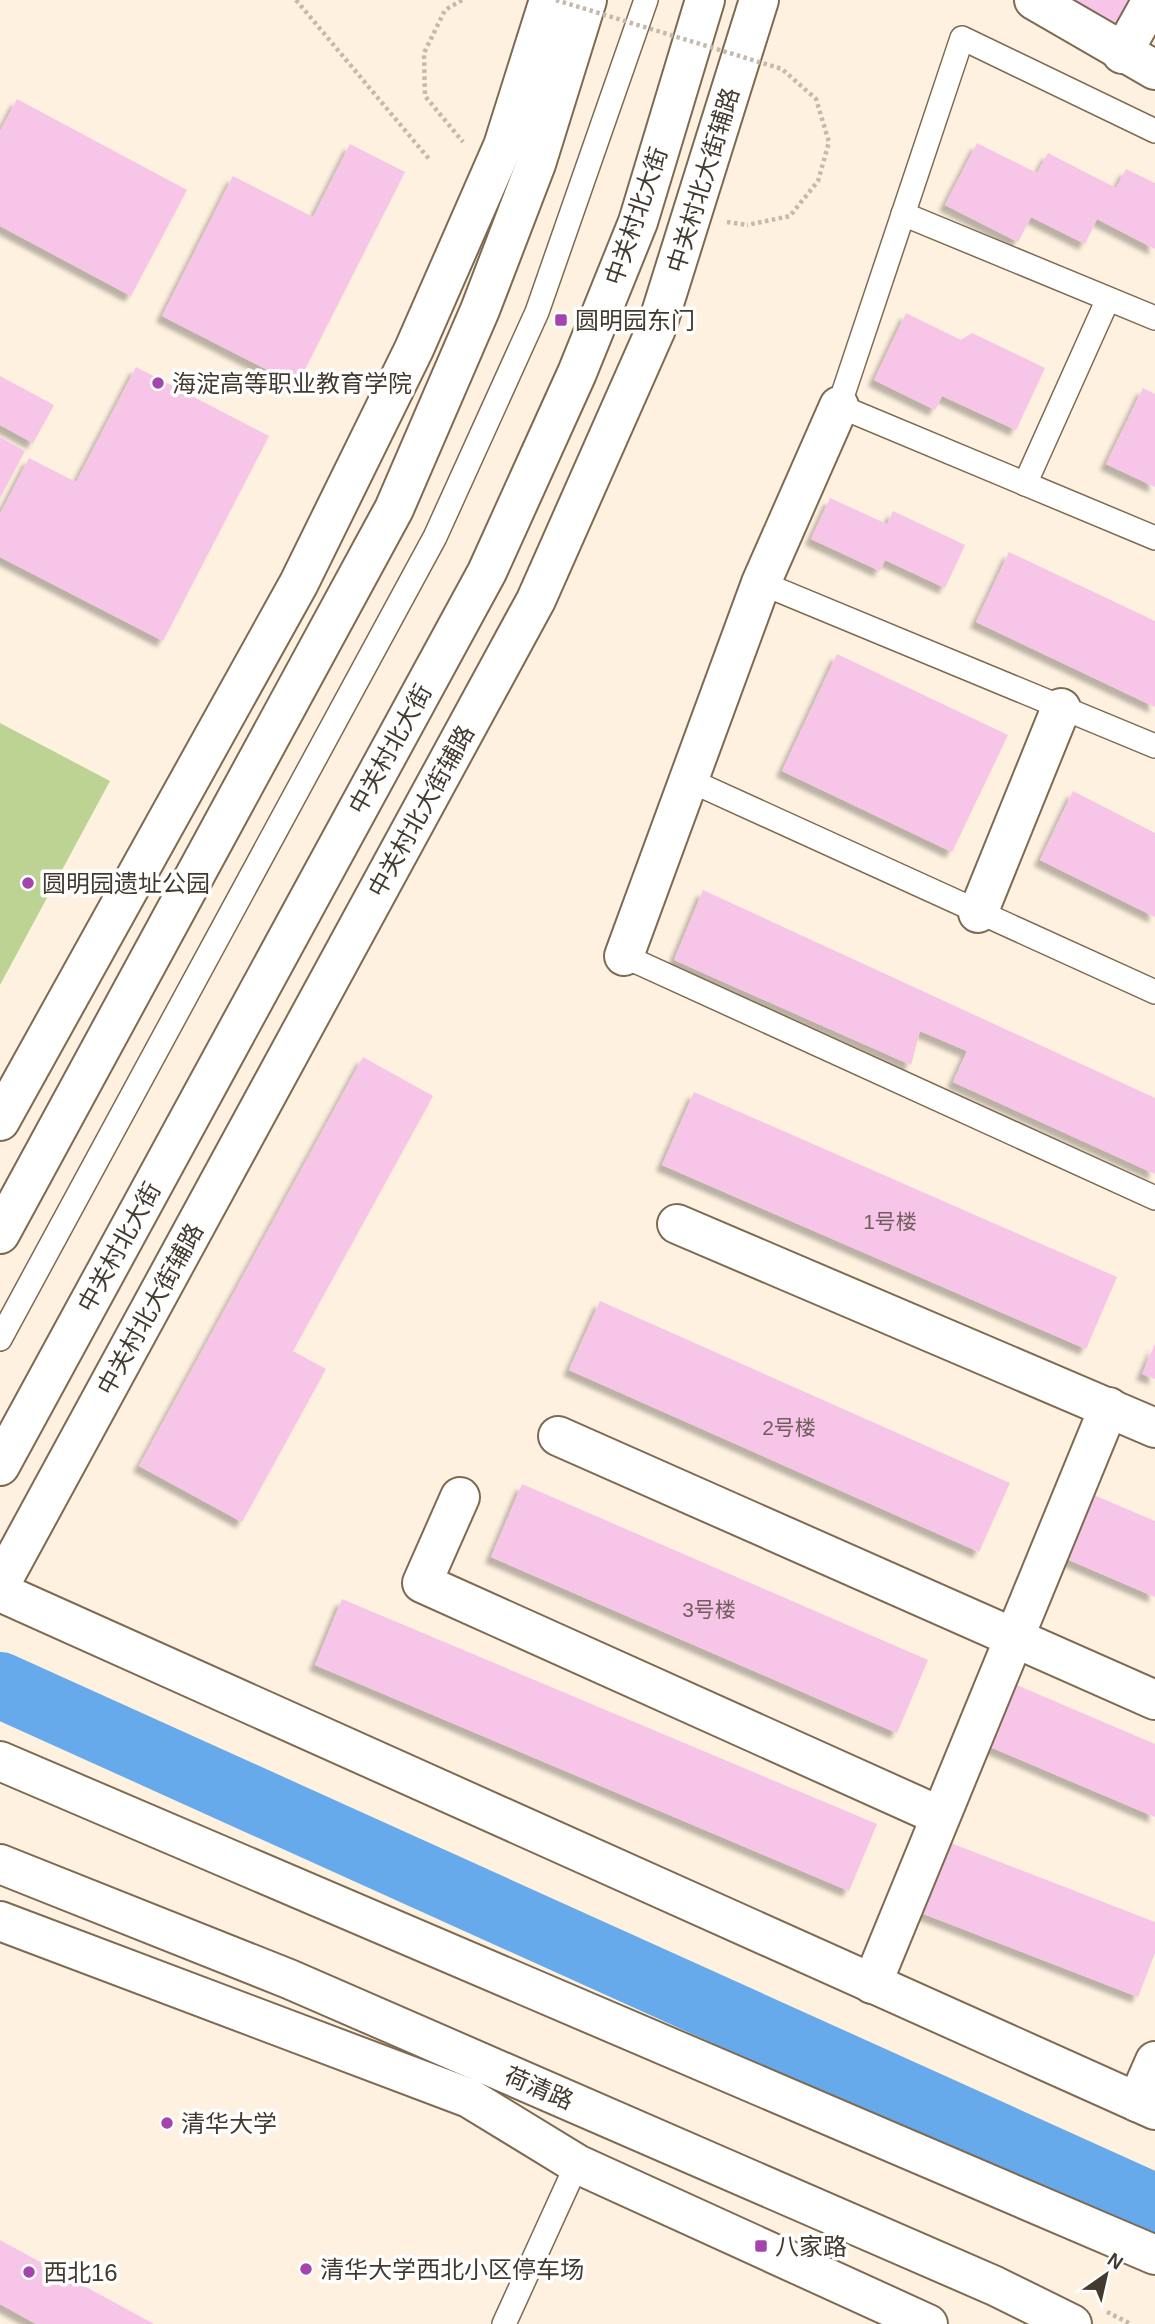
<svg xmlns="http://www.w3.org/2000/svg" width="1155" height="2324" viewBox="0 0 1155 2324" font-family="Arial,'Noto Sans SC',sans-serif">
  <defs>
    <filter id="shadow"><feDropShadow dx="-6" dy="6" stdDeviation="2" flood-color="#0004"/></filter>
  </defs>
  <rect width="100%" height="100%" fill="#fef1e0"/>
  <path fill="#bcd393" d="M0 723 110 781 0 985Z"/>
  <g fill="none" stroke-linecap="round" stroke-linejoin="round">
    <path stroke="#67aaec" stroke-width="66" d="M0 1685 1155 2207"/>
  </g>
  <g fill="#f7c5e7" filter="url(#shadow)">
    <path d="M1069 0H1132L1118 26Z"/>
    <path d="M17 99 187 190 131 296 0 226V131Z"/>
    <path d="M977 143 1037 173 1048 153 1116 188 1126 169 1155 183V249L1097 219 1085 244 1031 217 1018 242 945 205Z"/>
    <path d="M350 144 405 172 297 385 162 316 233 176 313 217Z"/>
    <path d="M906 313 961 340 972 333 1045 368 1016 430 942 396 935 410 874 380Z"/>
    <path d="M136 367 269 436 163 641 0 557V514L29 458 76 482Z"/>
    <path d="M0 376 54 405 33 443 0 425Z"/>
    <path d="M1143 388 1155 394V487L1106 464Z"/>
    <path d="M0 437 25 451 0 498Z"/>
    <path d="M830 498 887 524 893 511 965 545 945 588 885 560 880 571 811 539Z"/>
    <path d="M1009 552 1155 621V707L976 622Z"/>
    <path d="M837 654 1008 735 952 852 782 771Z"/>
    <path d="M1073 791 1155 833V917L1040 860Z"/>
    <path d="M703 890 1155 1098V1174L953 1082 967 1051 920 1031 911 1065 674 960Z"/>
    <path d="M363 1057 433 1096 293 1351 326 1369 242 1522 139 1466Z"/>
    <path d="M694 1092 1117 1277 1086 1349 662 1165Z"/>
    <path d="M600 1301 1010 1483 979 1552 569 1370Z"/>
    <path d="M1155 1344V1379L1142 1374Z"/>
    <path d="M522 1484 928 1660 897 1733 491 1557Z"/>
    <path d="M1089 1493 1155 1521V1597L1062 1557Z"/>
    <path d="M342 1599 877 1824 849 1891 315 1665Z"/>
    <path d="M1010 1682 1155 1744V1817L983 1744Z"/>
    <path d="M943 1840 1155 1922V1953L1138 1997 916 1911Z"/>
    <path d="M0 2240 154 2324H36L0 2304Z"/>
  </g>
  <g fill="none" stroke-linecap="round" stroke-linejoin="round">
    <g stroke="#7d6a51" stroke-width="26">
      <g id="service">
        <path d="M1155 131 962 38 839 406 1155 538"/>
        <path d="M903 214 1155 318"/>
        <path d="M1025 484 1108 299"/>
        <path d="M761 583 1155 746"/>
        <path d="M689 780 1155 992"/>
        <path d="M624 956 1155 1198"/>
        <path d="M0 1339 435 537 537 312 646 0"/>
        <path d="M504 2324 577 2164"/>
      </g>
    </g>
    <g stroke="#7d6a51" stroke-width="42">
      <g id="minor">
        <path d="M1034 0 1155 70"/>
        <path d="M1122 54 1152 0"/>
        <path d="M978 913 1061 708"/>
        <path d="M624 956 761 583 839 406"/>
        <path d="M677 1224 1155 1428"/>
        <path d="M558 1436 1155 1700"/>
        <path d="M460 1497 422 1583 940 1816"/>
        <path d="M0 1592 1155 2110"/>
        <path d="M0 1761 1155 2255"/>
        <path d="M872 1984 1109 1407"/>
        <path d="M1137 2102 1155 2061"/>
      </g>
    </g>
    <g stroke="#7d6a51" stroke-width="42">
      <g id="tertiary">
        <path d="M0 1121 299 583 414 349 503 146 549 0"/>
        <path d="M0 1585 536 600 656 329 759 0"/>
      </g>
    </g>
    <g stroke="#7d6a51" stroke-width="42">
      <g id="secondary">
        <path d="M0 1864 289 1979 995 2286 1072 2324"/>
        <path d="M0 1921 469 2098 577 2164 928 2324"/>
      </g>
    </g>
    <g stroke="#7d6a51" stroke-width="42">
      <g id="primary">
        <path d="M0 1234 394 509 480 310 536 164 587 0"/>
        <path d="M0 1466 487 572 577 373 638 222 705 0"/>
      </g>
    </g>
    <g stroke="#c5b9aa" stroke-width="4.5" stroke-dasharray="3.5 3.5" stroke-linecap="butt">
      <path d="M296 0 429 159"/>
      <path d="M462 0 445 10 424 53 425 96 463 142"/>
      <path d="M727 222 747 225"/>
      <path d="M1107 2312 1131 2324"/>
    </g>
    <use href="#service" stroke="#fff" stroke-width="23"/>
    <use href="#minor" stroke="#fff" stroke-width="38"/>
    <use href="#tertiary" stroke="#fff" stroke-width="38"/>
    <use href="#secondary" stroke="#fff" stroke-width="38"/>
    <use href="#primary" stroke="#fff" stroke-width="38"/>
    <path stroke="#c5b9aa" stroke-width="4.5" stroke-dasharray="3.5 3.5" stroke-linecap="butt" d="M556 0 782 69 816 99 829 142 818 181 790 216 747 225"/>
  </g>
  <g fill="#a445ad" stroke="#fff" stroke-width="2.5">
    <rect x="554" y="313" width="14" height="14" rx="3.5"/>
    <circle cx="158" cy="383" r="7"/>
    <circle cx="28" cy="883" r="7"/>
    <circle cx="167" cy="2123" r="7"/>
    <rect x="754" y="2239" width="14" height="14" rx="3.5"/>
    <circle cx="306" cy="2269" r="7"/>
    <circle cx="29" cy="2272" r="7"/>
  </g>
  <g text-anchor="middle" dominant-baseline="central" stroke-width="7" stroke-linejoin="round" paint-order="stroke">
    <g font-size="21" fill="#705d5d">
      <text x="890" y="1221">1号楼</text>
      <text x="789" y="1427">2号楼</text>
      <text x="709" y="1609">3号楼</text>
    </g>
    <g font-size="24" fill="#433a2f" stroke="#fff">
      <text transform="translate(703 180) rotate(-73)">中关村北大街辅路</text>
      <text transform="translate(636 216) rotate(-71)">中关村北大街</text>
      <text transform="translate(390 749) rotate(-61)">中关村北大街</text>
      <text transform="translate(421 811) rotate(-61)">中关村北大街辅路</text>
      <text transform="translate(119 1247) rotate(-61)">中关村北大街</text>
      <text transform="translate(150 1309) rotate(-61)">中关村北大街辅路</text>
      <text transform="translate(539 2088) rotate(23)">荷清路</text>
    </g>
    <g font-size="24" fill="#433a2f" stroke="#fff" text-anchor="start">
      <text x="575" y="320">圆明园东门</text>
      <text x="172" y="383">海淀高等职业教育学院</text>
      <text x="42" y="883">圆明园遗址公园</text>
      <text x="181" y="2123">清华大学</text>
      <text x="775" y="2246">八家路</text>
      <text x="320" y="2269">清华大学西北小区停车场</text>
      <text x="43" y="2272">西北16</text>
    </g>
  </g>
  <g transform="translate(1106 2275) rotate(34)" stroke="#ffffff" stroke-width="5" paint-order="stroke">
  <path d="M0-5L12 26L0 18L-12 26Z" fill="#433a2f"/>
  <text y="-10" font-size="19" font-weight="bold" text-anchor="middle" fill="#433a2f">N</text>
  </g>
</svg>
